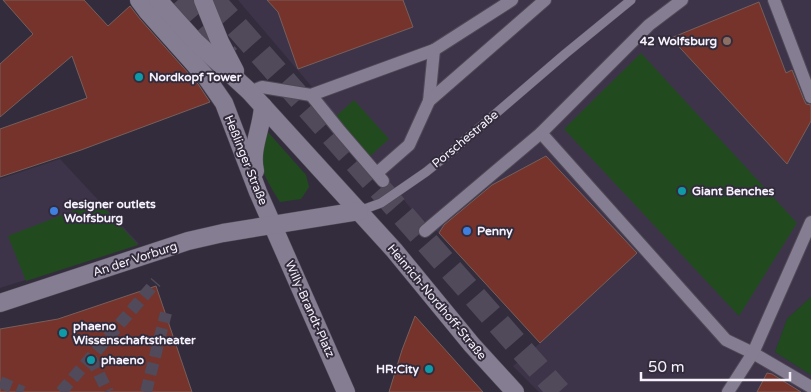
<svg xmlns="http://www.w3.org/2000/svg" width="811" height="392" viewBox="0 0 811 392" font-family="'Varela Round',sans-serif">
  <rect width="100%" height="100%" fill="#332c3d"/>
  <g fill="#3e344a">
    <path d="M238 0H811V297L787 319 775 352 811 375V392H539L513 366 540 343 439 233 413 211 312 87Z"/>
    <path d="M60 159 139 244 0 288V179Z"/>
  </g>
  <g fill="#214b1f">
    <path d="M641 53 797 223 739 316 564 129Z"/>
    <path d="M354 100 389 139 369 157 334 118Z"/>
    <path d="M267 131 306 175 309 187 301 199 280 202C272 189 254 161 259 146 261 141 265 136 267 131Z"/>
    <path d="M98 201 138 245 26 281 8 236Z"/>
    <path d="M811 297V375L775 352 787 319Z"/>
  </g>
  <g fill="#76332b" stroke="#765f5b">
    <path d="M3 0H84L108 26 130 6 140 19 198 84 210 102 81 150 0 177V129L87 98 72 56 0 117V64L33 34Z"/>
    <path d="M267 0H403L413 27 298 69 278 12Z"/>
    <path d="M759 2 786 73 792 70 804 100 806 104 811 105V121L787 164 671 38Z"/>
    <path d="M546 156 637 253 540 343 439 233 444 225 492 185Z"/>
    <path d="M156 286 192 392H0V329L58 319Z"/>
    <path d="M415 316 483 392H389L402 350Z"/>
    <path d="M767 373 772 374 801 392H757Z"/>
  </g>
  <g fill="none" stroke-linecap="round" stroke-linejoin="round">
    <g stroke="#504a5a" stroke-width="12" stroke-dasharray="12 6" stroke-linecap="butt">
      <path d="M91 358 108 392"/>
      <path d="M0 382 23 392"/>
      <path d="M61 392 156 282"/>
      <path d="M146 392 166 313"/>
    </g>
    <g stroke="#504a5a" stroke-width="24" stroke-dasharray="24 12" stroke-linecap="butt">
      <path d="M178 0 228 57"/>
      <path d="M213 0 559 392"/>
    </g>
    <g stroke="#504957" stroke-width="10">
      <path id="service" d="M359 211 381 203 426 172 451 152 565 54 631 0"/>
    </g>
    <g stroke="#504957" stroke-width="14">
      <g id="pedestrian">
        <path d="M774 0 811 97"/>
        <path d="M250 92 262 87 311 95 434 50 512 0"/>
        <path d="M311 95 340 131 383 181"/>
        <path d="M429 101 434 50"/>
        <path d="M541 133 726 340 753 353 811 387"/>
        <path d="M377 173 409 145 429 101 545 0"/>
        <path d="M425 231 541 133 649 25 682 0"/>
        <path d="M728 392 753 353 811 222"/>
      </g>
    </g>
    <g stroke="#504957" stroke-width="19">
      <g id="minor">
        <path d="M139 0 148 12 206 77 224 103 258 192 346 392"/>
        <path d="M158 0 195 41 250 92 394 250 472 345 515 392"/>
        <path d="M203 0 220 42 235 71"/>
        <path d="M255 171C250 148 262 129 263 106"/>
        <path d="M0 303 188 241 223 233 359 211"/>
      </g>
    </g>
    <use href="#service" stroke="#857d91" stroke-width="9"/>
    <use href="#pedestrian" stroke="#857d91" stroke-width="12"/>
    <use href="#minor" stroke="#857d91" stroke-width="18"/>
  </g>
  <circle fill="#8d6e63" stroke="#332c3d" stroke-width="2" cx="727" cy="41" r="5"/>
  <g fill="#0f9aa8" stroke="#332c3d" stroke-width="2">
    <circle cx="139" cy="77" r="5"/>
    <circle cx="682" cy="191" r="5"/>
    <circle cx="63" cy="333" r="5"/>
    <circle cx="91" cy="360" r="5"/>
    <circle cx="429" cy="369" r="5"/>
  </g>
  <g fill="#3f7fe0" stroke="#332c3d" stroke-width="2">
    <circle cx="54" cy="211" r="5"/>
    <circle cx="467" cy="231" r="5"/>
  </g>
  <g text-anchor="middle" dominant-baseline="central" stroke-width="4" stroke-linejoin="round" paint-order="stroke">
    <g font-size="12" font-weight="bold" fill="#f6f2fc" stroke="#332c3d" text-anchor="start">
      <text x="717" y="41" text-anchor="end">42 Wolfsburg</text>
      <text x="149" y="77">Nordkopf Tower</text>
      <text x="692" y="191">Giant Benches</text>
      <text x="64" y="204">designer outlets<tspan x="64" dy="14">Wolfsburg</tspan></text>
      <text x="477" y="231">Penny</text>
      <text x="73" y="326">phaeno<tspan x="73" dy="14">Wissenschaftstheater</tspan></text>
      <text x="101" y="360">phaeno</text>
      <text x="419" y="369" text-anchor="end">HR:City</text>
    </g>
    <g font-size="12" fill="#f6f2fc" stroke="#332c3d">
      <text transform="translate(465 139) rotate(-40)">Porschestraße</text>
      <text transform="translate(246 160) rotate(68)">Heßlinger Straße</text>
      <text transform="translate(135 259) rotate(-18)">An der Vorburg</text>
      <text transform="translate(437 302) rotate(50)">Heinrich-Nordhoff-Straße</text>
      <text transform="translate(310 309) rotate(66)">Willy-Brandt-Platz</text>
    </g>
  </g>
  <path d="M641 372v8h149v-8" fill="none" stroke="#f6f2fc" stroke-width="2.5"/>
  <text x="648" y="372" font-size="15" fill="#f6f2fc" stroke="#332c3d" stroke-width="4" paint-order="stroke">50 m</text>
</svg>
